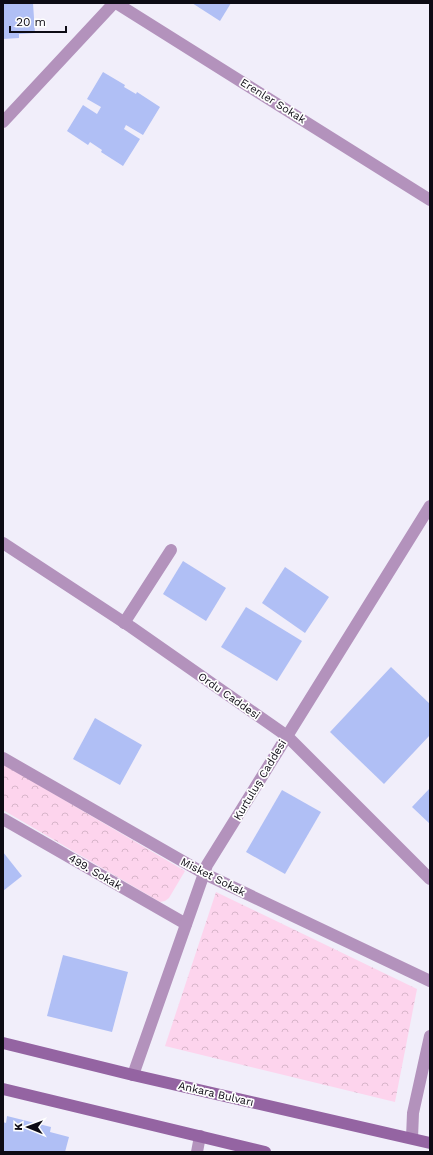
<svg xmlns="http://www.w3.org/2000/svg" width="433" height="1155" viewBox="0 0 433 1155" font-family="'Work Sans',sans-serif">
  <defs>
    <pattern id="forest-crowns" width="20" height="18" patternUnits="userSpaceOnUse"><rect width="20" height="18" fill="#fdd4ed"/><path d="M2 6a3 3 0 1 1 6 0M12 15a3 3 0 1 1 6 0" fill="none" stroke="#d8b5ca"/></pattern>
  </defs>
  <rect width="100%" height="100%" fill="#f1eefa"/>
  <g fill="url(#forest-crowns)">
    <path d="M3 764 185 871 169 898 165 901 160 902 3 810Z"/>
    <path d="M216 892 417 989 395 1102 165 1046Z"/>
  </g>
  <g fill="#b0bff5">
    <path d="M3 3H33L35 33 19 34V38L3 39Z"/>
    <path d="M192 3H231L220 21Z"/>
    <path d="M103 72 125 85 124 87 136 94 137 92 160 107 143 135 126 125 124 129 140 139 123 166 101 152 102 150 90 142 88 145 67 131 83 105 97 114 101 107 87 99Z"/>
    <path d="M183 561 226 588 206 621 163 594Z"/>
    <path d="M285 567 329 597 305 633 262 603Z"/>
    <path d="M246 607 302 641 277 681 221 647Z"/>
    <path d="M391 667 430 704V735L384 784 330 732Z"/>
    <path d="M95 718 142 745 120 785 73 759Z"/>
    <path d="M430 788V824L412 807Z"/>
    <path d="M282 790 321 812 285 874 246 852Z"/>
    <path d="M3 852 22 876 3 891Z"/>
    <path d="M63 955 128 972 112 1032 47 1016Z"/>
    <path d="M7 1116 51 1127 50 1132 69 1137 65 1152H3V1122L6 1123Z"/>
  </g>
  <g fill="none" stroke-linecap="round" stroke-linejoin="round">
    <g stroke="#b392bc" stroke-width="12">
      <path d="M116 3 430 200"/>
      <path d="M3 122 114 3"/>
      <path d="M3 543 131 627 287 736 430 879"/>
      <path d="M124 623 171 550"/>
      <path d="M3 758 205 874 430 981"/>
      <path d="M3 819 186 924"/>
      <path d="M133 1075 207 865 430 506"/>
      <path d="M412 1138 413 1113 430 1036"/>
      <path d="M197 1152 200 1136"/>
    </g>
    <g stroke="#9464a2" stroke-width="12">
      <path d="M3 1043 133 1075 430 1143"/>
      <path d="M3 1089 265 1152"/>
    </g>
  </g>
  <g text-anchor="middle" dominant-baseline="central" stroke-width="3.5" stroke-linejoin="round" paint-order="stroke">
    <g font-size="11" fill="#0d0b14" stroke="#fefefe">
      <text transform="translate(273 101) rotate(32)">Erenler Sokak</text>
      <text transform="translate(229 696) rotate(35)">Ordu Caddesi</text>
      <text transform="translate(260 780) rotate(-59)">Kurtuluş Caddesi</text>
      <text transform="translate(95 872) rotate(30)">499. Sokak</text>
      <text transform="translate(213 877) rotate(27)">Misket Sokak</text>
      <text transform="translate(216 1094) rotate(13)">Ankara Bulvarı</text>
    </g>
  </g>
  <rect width="433" height="1155" fill="none" stroke="#0d0b14" stroke-width="8"/>
  <g transform="translate(28 1127) rotate(271)" stroke="#fefefe" stroke-width="3" paint-order="stroke">
  <path d="M0-3L7 15L0 10L-7 15Z" fill="#0d0b14"/>
  <text y="-6" font-size="11" font-weight="bold" text-anchor="middle" fill="#0d0b14">K</text>
  </g>
  <path d="M10 26v6h56v-6" fill="none" stroke="#0d0b14" stroke-width="2"/>
  <text x="16" y="26" font-size="12" fill="#0d0b14" stroke="#fefefe" stroke-width="3" paint-order="stroke">20 m</text>
</svg>
